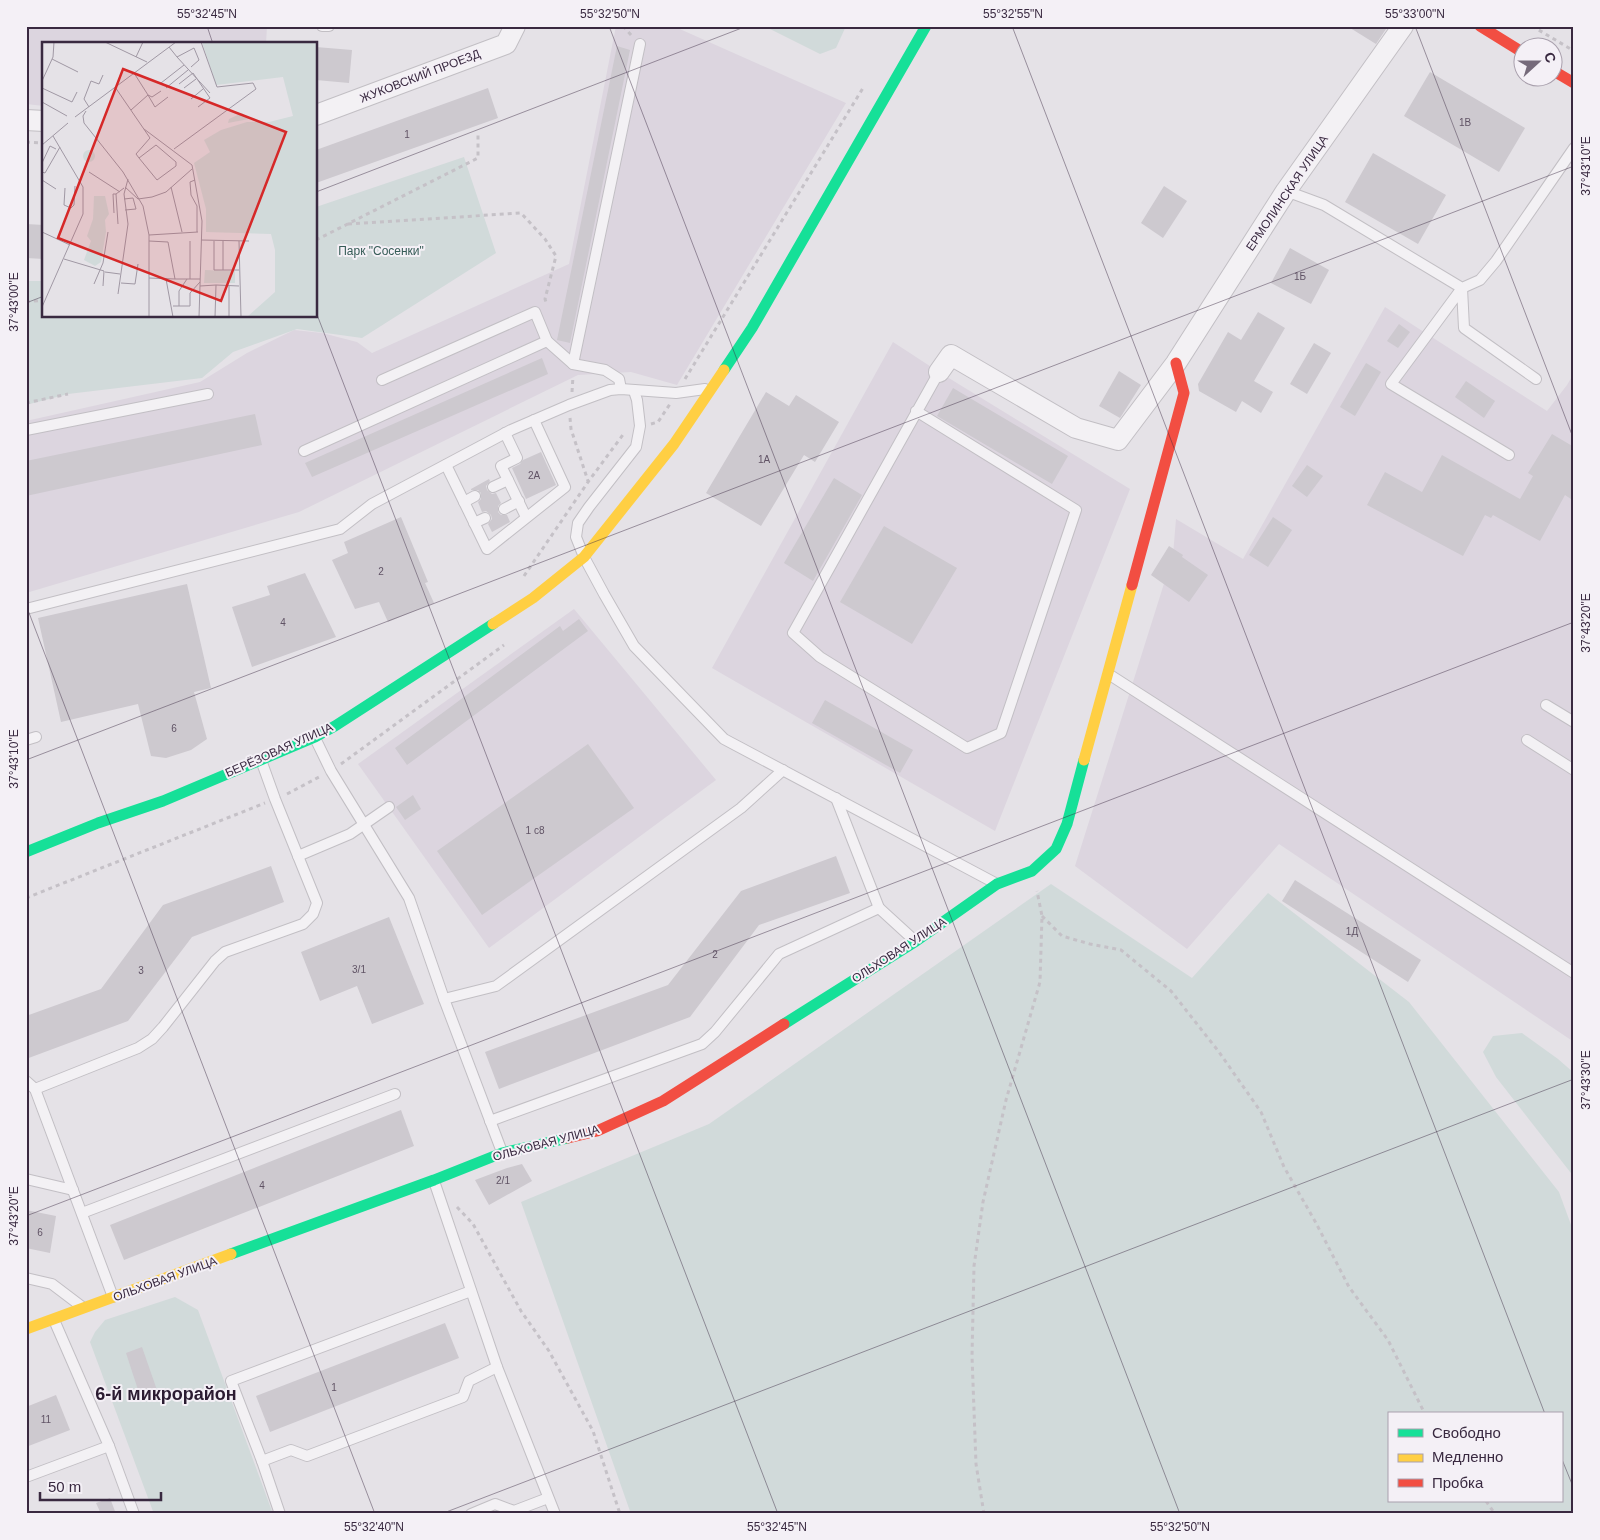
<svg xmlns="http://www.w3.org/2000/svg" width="1600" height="1540" viewBox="0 0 1600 1540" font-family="Helvetica,sans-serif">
  <rect width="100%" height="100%" fill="#e5e2e7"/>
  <g fill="#dcd5df">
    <path d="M26 26H267L266 44H44V106L26 104Z"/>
    <path d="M616 26H673L846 103 677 385 631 372 578 375 299 512 26 593V421L200 382 247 353 294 330 322 333 357 342 372 353 569 264Z"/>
    <path d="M1385 307 1547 411 1567 385 1574 373V1042L1279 844 1187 949 1075 866 1173 555 1176 519 1243 559Z"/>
    <path d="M893 342 939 372 1130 489 995 831 712 668Z"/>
    <path d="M574 609 716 780 489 948 358 764Z"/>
  </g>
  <g fill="#d1dada" fill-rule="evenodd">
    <path d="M764 26H846L836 48 820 54Z"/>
    <path d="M464 157 496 253 362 338 297 329 233 352 202 378 68 394 26 405V281H44V316H316V207Z"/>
    <path d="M1051 884 1192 978 1268 893 1409 1002 1559 1192 1574 1233V1514H631L521 1202 709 1124ZM1389 1414H1561V1501H1389Z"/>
    <path d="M1522 1033 1558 1059 1574 1073V1177L1496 1077 1483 1052 1493 1036Z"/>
    <path d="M175 1297 198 1310 273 1514H154L90 1342 95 1332 105 1320Z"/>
  </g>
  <g fill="#cdc9cf">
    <path d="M1347 26H1388L1376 44Z"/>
    <path d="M617 46 630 50 570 343 557 340Z"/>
    <path d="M316 47 352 50 349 83 316 80Z"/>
    <path d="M1430 72 1525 128 1499 172 1404 116Z"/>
    <path d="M488 88 498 118 316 183V150Z"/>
    <path d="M1373 153 1446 195 1418 244 1345 202Z"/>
    <path d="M1164 186 1187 201 1163 238 1141 223Z"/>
    <path d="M26 224 44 225V259L26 258Z"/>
    <path d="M1290 248 1329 270 1311 304 1271 283Z"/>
    <path d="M1258 312 1285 328 1254 381 1273 392 1261 413 1242 401 1236 412 1199 391 1198 384 1228 332 1241 340Z"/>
    <path d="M1399 324 1410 332 1398 348 1387 341Z"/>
    <path d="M1314 343 1331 353 1307 394 1290 384Z"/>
    <path d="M542 358 548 374 312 477 305 463Z"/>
    <path d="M1366 363 1381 372 1355 416 1340 407Z"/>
    <path d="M1119 371 1141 385 1120 418 1099 406Z"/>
    <path d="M1466 381 1495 401 1484 418 1455 397Z"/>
    <path d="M953 388 1068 456 1052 484 937 416Z"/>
    <path d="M766 392 789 406 796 395 839 422 815 462 804 455 761 526 706 493Z"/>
    <path d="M255 414 262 445 26 496V461Z"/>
    <path d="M1552 434 1574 447V501L1565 495 1540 541 1493 515 1491 518 1485 515 1463 556 1367 505 1385 472 1422 492 1442 455 1520 499 1533 476 1528 473Z"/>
    <path d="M541 452 556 485 526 499 512 468 520 464 523 460Z"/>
    <path d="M1307 465 1323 476 1307 497 1292 486Z"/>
    <path d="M834 478 862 495 813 581 784 563Z"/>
    <path d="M489 479 490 481 486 486 487 490 492 494 496 493 501 503 498 506V512L501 515H507L510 522 492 532 488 524 492 519 491 515 486 511 482 512 478 502 481 499V493L478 490H471V489Z"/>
    <path d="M401 517 428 582 425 583 434 603 388 622 379 602 355 609 332 560 348 553 344 542Z"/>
    <path d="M1273 517 1292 530 1268 567 1249 555Z"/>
    <path d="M884 526 957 568 912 644 840 602Z"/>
    <path d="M1169 546 1183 555 1182 557 1208 575 1189 602 1151 575Z"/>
    <path d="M305 573 336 637 252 667 232 607 270 595 267 586Z"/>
    <path d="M187 584 211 688 194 692 207 739 191 750 166 758 151 756 138 704 61 722 38 618Z"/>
    <path d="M579 619 588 631 407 765 395 748 560 626 563 631Z"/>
    <path d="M825 700 913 750 900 773 812 723Z"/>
    <path d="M588 744 634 808 482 915 437 851Z"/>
    <path d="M413 795 421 809 405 820 396 807Z"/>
    <path d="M836 856 850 893 759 925 690 1017 499 1089 485 1052 668 985 741 891Z"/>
    <path d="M271 866 284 902 192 937 128 1021 26 1059V1016L101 989 163 905Z"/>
    <path d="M1295 880 1421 960 1408 982 1282 901Z"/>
    <path d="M389 917 424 1004 372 1024 357 986 320 1001 301 952Z"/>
    <path d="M401 1110 414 1146 124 1260 110 1225Z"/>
    <path d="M522 1164 532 1181 489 1205 475 1180 507 1168Z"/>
    <path d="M26 1210 56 1216 50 1253 26 1248Z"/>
    <path d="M445 1323 459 1358 270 1432 256 1396Z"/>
    <path d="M142 1347 158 1393 141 1399 126 1353Z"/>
    <path d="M56 1395 70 1430 26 1447V1407Z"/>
    <path d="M110 1498 116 1514H101L96 1503Z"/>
  </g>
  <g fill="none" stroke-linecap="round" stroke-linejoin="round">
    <g stroke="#c2bfc4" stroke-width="12">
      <g id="lane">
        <path d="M322 26H329"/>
        <path d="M1286 191 1324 205 1462 288 1480 280 1496 261 1574 148"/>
        <path d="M573 364 640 44"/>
        <path d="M382 380 535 312 547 341"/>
        <path d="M634 391 637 400 640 426 636 447 589 507 578 523 576 537 584 557 604 594 634 646 724 739 995 883"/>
        <path d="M916 411 1076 510 1001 733 967 748 820 657 793 633 939 372"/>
        <path d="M26 430 208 394"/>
        <path d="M304 451 547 341 573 364 605 370 619 379 621 389"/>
        <path d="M1509 455 1391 384 1462 288 1464 328 1536 379"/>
        <path d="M446 465 487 549 565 487 534 420"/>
        <path d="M508 480 526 517"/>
        <path d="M493 487 508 480 501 466 517 458 505 433"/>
        <path d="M464 502 475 496"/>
        <path d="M504 509 519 501"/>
        <path d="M474 523 485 518"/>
        <path d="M26 609 340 529 372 504 511 430 569 405 610 390 621 389 676 393 705 389"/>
        <path d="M1110 675 1574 973"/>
        <path d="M1546 705 1574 722"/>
        <path d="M315 738 331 771 409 898 444 999 502 1152"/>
        <path d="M26 740 36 737"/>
        <path d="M1527 740 1574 770"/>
        <path d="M836 798 879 908"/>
        <path d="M298 856 350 834 389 807"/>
        <path d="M444 999 496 986 741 808 783 770"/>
        <path d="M26 1081 35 1089 138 1048 152 1039 163 1027 215 961 225 952 303 924 313 914 317 903 275 799 261 760"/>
        <path d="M35 1089 113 1297"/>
        <path d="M490 1121 702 1044 715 1032 779 954 879 908 914 940"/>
        <path d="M26 1179 73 1190"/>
        <path d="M434 1181 497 1367 555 1514"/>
        <path d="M82 1213 395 1094"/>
        <path d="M26 1278 52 1284 81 1306"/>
        <path d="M109 1446 134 1514"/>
        <path d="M262 1461 231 1381 471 1291"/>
        <path d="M26 1477 109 1446 54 1320"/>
        <path d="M280 1514 262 1461 291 1450 307 1456 463 1397 469 1381 497 1367"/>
        <path d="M471 1514 495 1504 514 1511 548 1498"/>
      </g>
    </g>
    <g stroke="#c2bfc4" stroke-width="22">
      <g id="street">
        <path d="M316 115 506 44 515 26"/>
        <path d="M26 120 44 121"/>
        <path d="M939 372 951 355 1076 428 1118 440 1176 363 1286 191 1403 26"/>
      </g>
    </g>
    <g stroke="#c5c1c7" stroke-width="3" stroke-dasharray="4 4" stroke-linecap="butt">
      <path d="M623 26 632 36"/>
      <path d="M1532 26 1574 51"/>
      <path d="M26 142 44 143"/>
      <path d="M348 224 521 213 545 239 556 256 545 299 547 305"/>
      <path d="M316 240 478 158V132"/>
      <path d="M26 302 44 300"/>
      <path d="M685 379 863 88"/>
      <path d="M572 392 573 376"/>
      <path d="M26 403 68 394"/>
      <path d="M570 418 571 429 588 481"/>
      <path d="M651 424 658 422 670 404"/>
      <path d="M524 576 588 482 625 432"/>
      <path d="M341 764 504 645"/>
      <path d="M287 794 321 776"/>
      <path d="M26 898 265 803"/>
      <path d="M1042 916 1062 936 1090 944 1121 950 1171 991 1219 1052 1261 1112 1284 1167 1316 1223 1349 1287 1388 1340 1425 1414"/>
      <path d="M457 1207 473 1224 521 1311 549 1351 593 1431 620 1514"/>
      <path d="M1486 1501 1495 1514"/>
      <path d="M984 1514 976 1464 972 1356 974 1266 983 1202 1006 1100 1040 982 1042 916 1037 891"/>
    </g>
    <use href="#lane" stroke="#f3f1f4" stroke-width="10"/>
    <use href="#street" stroke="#f3f1f4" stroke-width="20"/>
    <g stroke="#16e098" stroke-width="11">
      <path d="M724 370 752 328 926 26"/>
      <path d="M26 852 98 823 163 801 315 737 335 726 493 624"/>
      <path d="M784 1024 916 941 997 884 1032 871 1056 849 1067 824 1084 760"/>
      <path d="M231 1254 434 1180 502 1153 568 1138"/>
    </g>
    <g stroke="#ffcf43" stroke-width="11">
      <path d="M493 624 533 598 584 557 674 444 724 370"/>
      <path d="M1084 760 1132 585"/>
      <path d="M26 1329 231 1254"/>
    </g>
    <g stroke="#f24e42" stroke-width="11">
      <path d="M1480 26 1522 52"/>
      <path d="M1552 70 1574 83"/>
      <path d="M1132 585 1184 393 1176 363"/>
      <path d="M568 1138 597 1131 663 1101 784 1024"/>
    </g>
  </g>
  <path fill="none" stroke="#392940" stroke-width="1" stroke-opacity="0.45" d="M207 26 213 44M609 26 1180 1514M1012 26 1545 1414M1415 26 1574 440M316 192 747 26M26 303 44 296M316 312 778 1514M26 605 375 1514M26 760 1574 166M26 1216 1574 622M1561 1457 1574 1489M441 1514 1574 1079"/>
  <g text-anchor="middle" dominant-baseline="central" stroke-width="4" stroke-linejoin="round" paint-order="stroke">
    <g font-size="10" fill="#605365">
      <text x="1465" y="122">1В</text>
      <text x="407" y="134">1</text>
      <text x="1300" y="276">1Б</text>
      <text x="764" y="459">1А</text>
      <text x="534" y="475">2А</text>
      <text x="381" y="571">2</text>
      <text x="283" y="622">4</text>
      <text x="174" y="728">6</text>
      <text x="535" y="830">1 с8</text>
      <text x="1352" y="931">1Д</text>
      <text x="715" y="954">2</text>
      <text x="359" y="969">3/1</text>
      <text x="141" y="970">3</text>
      <text x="503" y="1180">2/1</text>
      <text x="262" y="1185">4</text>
      <text x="40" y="1232">6</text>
      <text x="334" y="1387">1</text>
      <text x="46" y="1419">11</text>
    </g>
    <g font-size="12" fill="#392940" stroke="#f4f0f6">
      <text transform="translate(420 76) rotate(-21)">ЖУКОВСКИЙ ПРОЕЗД</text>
      <text transform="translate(1287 193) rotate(-56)">ЕРМОЛИНСКАЯ УЛИЦА</text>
      <text transform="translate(279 750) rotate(-24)">БЕРЁЗОВАЯ УЛИЦА</text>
      <text transform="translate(899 950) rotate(-33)">ОЛЬХОВАЯ УЛИЦА</text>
      <text transform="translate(546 1143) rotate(-15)">ОЛЬХОВАЯ УЛИЦА</text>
      <text transform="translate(165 1279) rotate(-20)">ОЛЬХОВАЯ УЛИЦА</text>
    </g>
    <g font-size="12" fill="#365c57" stroke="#f4f0f6">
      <text x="381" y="251">Парк "Сосенки"</text>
    </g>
    <g font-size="18" font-weight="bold" fill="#2b1b31" stroke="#f4f0f6">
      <text x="166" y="1394">6-й микрорайон</text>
    </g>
  </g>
  <g transform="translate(42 42)">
    <rect width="275" height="275" fill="#e5e2e7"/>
    <path d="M160 0H275V275H205L233 250V208L229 192 164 190V167L152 121 168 110 162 98 179 88 205 80H227L251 74 241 35 174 43ZM200 71 207 77 186 81 187 77ZM41 114a6 6 0 1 1 12 0a6 6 0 1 1-12 0ZM52 154H63L67 172 63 178 64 190 59 220 53 224 42 218 49 199 45 194 51 177ZM163 228 193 229V241H162Z" fill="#d1dada"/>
    <path fill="none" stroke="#a098a4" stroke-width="1" d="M63 0 105 20M127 5 135 15 152 6 157 18 149 25M94 15 101 0M135 15 168 51M10 17 36 30M0 39 11 15 12 0M119 41 142 23M137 42 151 31 168 56 156 65M73 45 108 96 94 112 97 116 115 138 134 124V120L114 103 97 116M0 46 30 60 35 50M124 46 146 28M142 46 154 37M119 49 110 55 106 53 113 65 126 55M149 57 161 47M0 60 25 74M47 65 42 57 49 39 57 42 61 33M89 68 106 53 92 31M44 69 41 74 42 81 81 130 101 164 107 193V275M33 75 134 0M102 87 150 123 160 179 157 275M0 103 26 81M132 107 214 47 211 41 175 45 159 0M0 121 8 104 14 107M0 130 3 131 18 105M47 130 78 150M0 138 14 147M153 138 148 140 149 153 155 164V190M83 145 96 157 110 155 124 150 150 127M129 145 140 190M23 146 22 163 29 166 32 163 33 144M82 157 91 156 94 167 83 168M72 171 71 152H74M76 182 74 152 82 146M0 190 28 203M107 193 156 190M159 198 207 199M107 199 126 200 133 237 107 236M172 199V228H181M181 199V228H197M197 199 199 275M22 217 62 229 61 244M63 230 78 232M124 237 131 275M133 237H158M148 237V199M79 241 93 242 96 222M52 242 61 221 66 190M174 243 197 244M158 244 174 243 173 275M76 252 86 182 82 152 86 137M131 264H148V251L158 240M137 264V249L145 237M0 265 41 172V145L11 94M187 275V243"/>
    <path fill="#d62828" fill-opacity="0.15" stroke="#d62828" stroke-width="2.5" d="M81 27 244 90 179 259 16 196Z"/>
    <rect width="275" height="275" fill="none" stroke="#392940" stroke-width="2.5"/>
  </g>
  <rect width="1600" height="1540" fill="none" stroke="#f4f0f6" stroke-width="55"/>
  <rect x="1388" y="1412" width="175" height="90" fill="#f4f0f6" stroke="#a9a0ad"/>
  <rect x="1398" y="1429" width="25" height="8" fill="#16e098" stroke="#a9a0ad"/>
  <text x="1432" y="1438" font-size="15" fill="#392940">Свободно</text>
  <rect x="1398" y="1454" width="25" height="8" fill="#ffcf43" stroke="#a9a0ad"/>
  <text x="1432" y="1462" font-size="15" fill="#392940">Медленно</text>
  <rect x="1398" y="1479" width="25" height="8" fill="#f24e42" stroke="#a9a0ad"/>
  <text x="1432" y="1488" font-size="15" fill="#392940">Пробка</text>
  <g transform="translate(1538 62) rotate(69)"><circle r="24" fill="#f4f0f6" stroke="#a9a0ad"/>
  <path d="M0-4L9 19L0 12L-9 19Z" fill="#756a7a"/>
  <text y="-8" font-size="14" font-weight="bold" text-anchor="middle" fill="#392940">С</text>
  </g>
  <path d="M40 1492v8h121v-8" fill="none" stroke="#392940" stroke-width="2.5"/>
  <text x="48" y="1492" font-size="15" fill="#392940" stroke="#f4f0f6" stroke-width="4" paint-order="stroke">50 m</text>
  <rect x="28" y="28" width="1544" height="1484" fill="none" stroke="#392940" stroke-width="2"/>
  <g font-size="12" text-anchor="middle" fill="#392940">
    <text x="207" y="18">55°32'45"N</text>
    <text x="610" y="18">55°32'50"N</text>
    <text x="1013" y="18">55°32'55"N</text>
    <text x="1415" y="18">55°33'00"N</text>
    <text transform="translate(1586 166) rotate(-90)" y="4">37°43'10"E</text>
    <text transform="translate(14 302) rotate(-90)" y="4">37°43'00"E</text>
    <text transform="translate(1586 623) rotate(-90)" y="4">37°43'20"E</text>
    <text transform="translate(14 759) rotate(-90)" y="4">37°43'10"E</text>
    <text transform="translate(1586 1080) rotate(-90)" y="4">37°43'30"E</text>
    <text transform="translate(14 1216) rotate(-90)" y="4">37°43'20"E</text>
    <text x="374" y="1531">55°32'40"N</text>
    <text x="777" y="1531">55°32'45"N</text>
    <text x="1180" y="1531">55°32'50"N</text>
  </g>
</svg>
